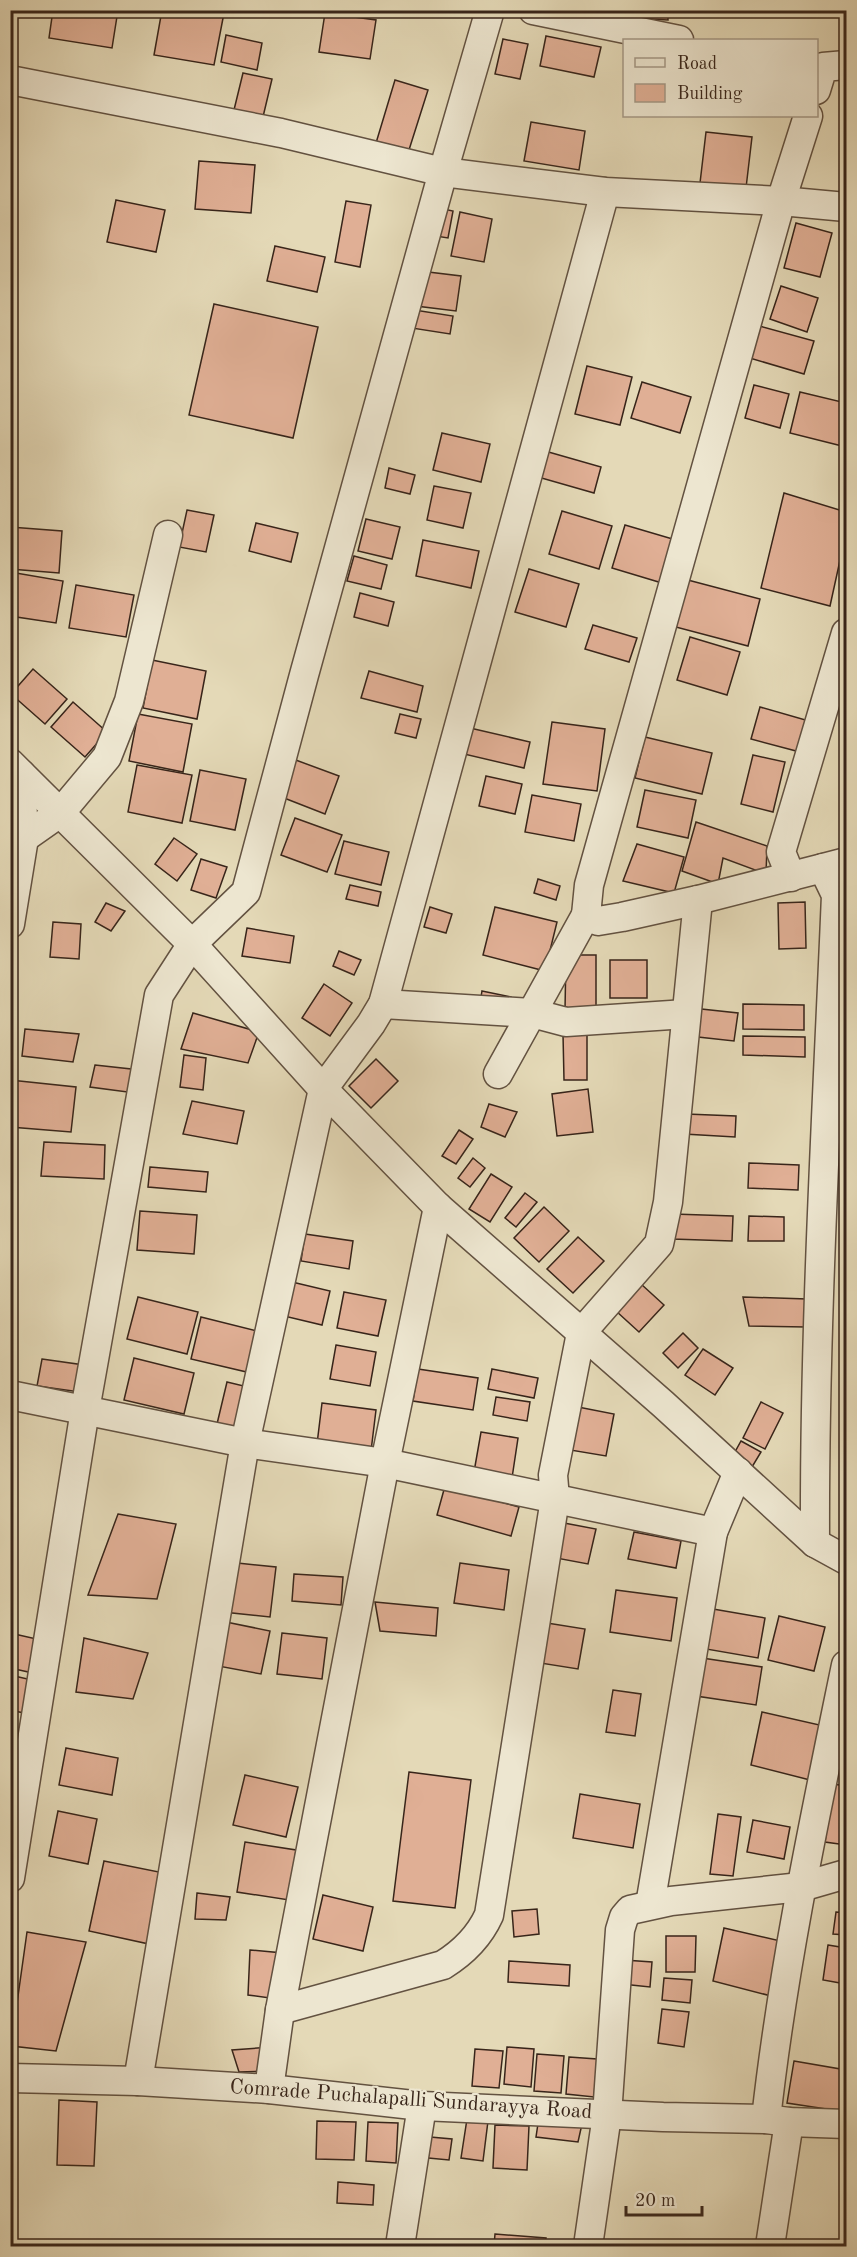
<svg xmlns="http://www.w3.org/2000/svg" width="857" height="2257" viewBox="0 0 857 2257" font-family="'Old Standard TT',serif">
  <rect width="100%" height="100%" fill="#e4d9b7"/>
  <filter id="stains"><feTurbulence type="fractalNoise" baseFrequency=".00333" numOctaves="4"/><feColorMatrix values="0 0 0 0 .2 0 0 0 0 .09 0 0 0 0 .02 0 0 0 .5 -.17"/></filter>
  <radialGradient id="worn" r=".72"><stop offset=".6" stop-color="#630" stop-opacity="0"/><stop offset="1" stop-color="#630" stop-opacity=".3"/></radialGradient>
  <g fill="#e0af95" stroke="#38251a" stroke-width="1.5">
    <path d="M53 10H118L112 48 49 38Z"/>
    <path d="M162 10H206L224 13 214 65 154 55Z"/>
    <path d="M632 10H668V20L632 18Z"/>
    <path d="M325 13 376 20 370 59 319 52Z"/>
    <path d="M226 35 262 43 257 70 221 62Z"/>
    <path d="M546 36 601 47 594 77 540 66Z"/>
    <path d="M503 39 528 44 520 79 495 74Z"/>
    <path d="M243 73 272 79 262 121 233 114Z"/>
    <path d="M395 80 428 90 408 153 376 143Z"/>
    <path d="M531 122 585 131 579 170 524 161Z"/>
    <path d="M706 132 752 137 746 188 700 183Z"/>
    <path d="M199 161 255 165 251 213 195 209Z"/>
    <path d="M116 200 165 210 156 252 107 242Z"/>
    <path d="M346 201 371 205 360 267 335 262Z"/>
    <path d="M434 207 453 211 448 238 429 235Z"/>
    <path d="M460 212 492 219 484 262 451 256Z"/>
    <path d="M796 223 832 233 820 277 784 268Z"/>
    <path d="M275 246 325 257 317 292 267 281Z"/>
    <path d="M420 271 461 276 456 311 416 306Z"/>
    <path d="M781 286 818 298 807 332 770 319Z"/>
    <path d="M214 304 318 327 293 438 189 415Z"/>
    <path d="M408 309 453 316 450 334 405 327Z"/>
    <path d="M752 324 814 341 804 374 743 356Z"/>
    <path d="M587 366 632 377 620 425 575 414Z"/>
    <path d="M642 382 691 397 680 433 631 418Z"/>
    <path d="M754 385 789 394 780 428 745 418Z"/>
    <path d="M800 392 846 403V447L790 433Z"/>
    <path d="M442 433 490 444 481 482 433 470Z"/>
    <path d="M545 451 601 467 594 493 538 477Z"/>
    <path d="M389 468 415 475 410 494 385 488Z"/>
    <path d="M434 486 471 493 463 528 427 520Z"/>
    <path d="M784 493 846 512V533L830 606 761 588Z"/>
    <path d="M187 510 214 515 206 552 179 547Z"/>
    <path d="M562 511 612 526 599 569 549 554Z"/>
    <path d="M366 519 400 527 392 559 358 551Z"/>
    <path d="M256 523 298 533 291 562 249 551Z"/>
    <path d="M625 525 676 540 662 583 612 568Z"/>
    <path d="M10 527 62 531 59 573 10 569Z"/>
    <path d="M423 540 479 551 471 588 416 576Z"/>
    <path d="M354 556 387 565 381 589 347 581Z"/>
    <path d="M529 569 579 584 566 627 515 612Z"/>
    <path d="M10 572 63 581 56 623 10 616Z"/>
    <path d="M684 579 760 599 748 646 672 626Z"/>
    <path d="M76 585 134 595 126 637 69 628Z"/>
    <path d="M360 593 394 602 388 626 354 617Z"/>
    <path d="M593 625 637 638 629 662 585 649Z"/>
    <path d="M690 637 740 652 727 695 677 680Z"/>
    <path d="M152 660 206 671 197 719 143 708Z"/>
    <path d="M33 669 67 699 45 724 11 694Z"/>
    <path d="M369 671 423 686 417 712 361 698Z"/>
    <path d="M73 702 107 732 85 757 51 727Z"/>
    <path d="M760 707 809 721 800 752 751 739Z"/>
    <path d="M138 714 192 724 183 772 129 761Z"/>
    <path d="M400 714 421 719 416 738 395 733Z"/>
    <path d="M552 722 605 729 597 791 543 784Z"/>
    <path d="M470 728 530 742 524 768 464 754Z"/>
    <path d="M645 737 712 753 702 794 635 778Z"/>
    <path d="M753 755 785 762 773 812 741 804Z"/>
    <path d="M293 759 339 776 325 814 279 796Z"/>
    <path d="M137 765 192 775 182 823 128 812Z"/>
    <path d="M200 770 246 779 235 830 190 821Z"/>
    <path d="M486 776 522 784 515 814 479 806Z"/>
    <path d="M645 790 696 800 688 838 637 827Z"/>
    <path d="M532 795 581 804 574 841 525 832Z"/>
    <path d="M295 818 342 835 327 872 281 855Z"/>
    <path d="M696 822 767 846 766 874 723 858 718 884 682 871Z"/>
    <path d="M174 838 197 854 177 881 155 864Z"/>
    <path d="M344 841 389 852 381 885 335 874Z"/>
    <path d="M637 844 684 857 674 893 623 881Z"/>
    <path d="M201 859 227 867 216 898 191 890Z"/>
    <path d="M538 879 560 886 556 900 534 893Z"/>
    <path d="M350 885 381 892 378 906 346 899Z"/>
    <path d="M805 902 806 948 779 949 778 903Z"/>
    <path d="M106 903 125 911 111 931 95 922Z"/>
    <path d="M430 907 452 914 446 933 424 927Z"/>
    <path d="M495 907 557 922 545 971 483 955Z"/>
    <path d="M53 922 81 924 79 959 50 957Z"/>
    <path d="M247 928 294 936 290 963 242 956Z"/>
    <path d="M339 951 361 960 354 975 333 966Z"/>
    <path d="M566 955H596V1010H565Z"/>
    <rect x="610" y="960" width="37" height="38"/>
    <path d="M324 984 352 1003 330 1036 302 1018Z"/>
    <path d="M482 991 511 997 508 1009 480 1003Z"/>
    <path d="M743 1004 804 1005V1030L743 1029Z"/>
    <path d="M692 1008 738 1013 734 1041 689 1036Z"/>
    <path d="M193 1013 259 1032 248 1063 181 1049Z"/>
    <path d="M25 1029 79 1034 73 1062 22 1056Z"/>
    <path d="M587 1033V1080H564L563 1034Z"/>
    <path d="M743 1036 805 1037V1057L743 1055Z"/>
    <path d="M184 1055 206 1058 203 1090 180 1087Z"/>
    <path d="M376 1059 398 1081 371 1108 349 1086Z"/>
    <path d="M95 1065 140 1070 135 1093 90 1087Z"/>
    <path d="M10 1080 76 1087 71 1132 10 1127Z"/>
    <path d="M588 1089 593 1132 557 1136 552 1094Z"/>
    <path d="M192 1101 244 1111 237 1144 183 1134Z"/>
    <path d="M489 1104 517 1112 505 1137 481 1127Z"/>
    <path d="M686 1114 736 1116 735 1137 684 1134Z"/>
    <path d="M459 1130 473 1139 456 1164 442 1156Z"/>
    <path d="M844 1138H846V1165Z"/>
    <path d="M44 1142 105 1145 104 1179 41 1176Z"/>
    <path d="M473 1158 485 1168 470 1187 458 1178Z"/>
    <path d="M749 1163 799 1165 798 1190 748 1188Z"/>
    <path d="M150 1167 208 1172 206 1192 148 1187Z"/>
    <path d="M491 1174 512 1187 490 1222 469 1209Z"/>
    <path d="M525 1193 537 1202 516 1227 505 1218Z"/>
    <path d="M544 1207 569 1231 539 1262 514 1238Z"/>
    <path d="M140 1211 197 1215 194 1254 137 1250Z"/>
    <path d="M673 1214 733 1216 732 1241 672 1239Z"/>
    <path d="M749 1216 784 1217V1241H748Z"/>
    <path d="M305 1234 353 1241 349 1269 301 1261Z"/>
    <path d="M578 1237 604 1261 573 1293 547 1269Z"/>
    <path d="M292 1282 330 1291 322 1325 284 1316Z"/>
    <path d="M641 1284 664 1305 639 1332 616 1311Z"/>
    <path d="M10 1290H16L13 1313H10Z"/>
    <path d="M344 1292 386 1300 378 1336 337 1328Z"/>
    <path d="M138 1297 198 1312 187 1354 127 1339Z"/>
    <path d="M743 1297 807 1299 806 1327 749 1326Z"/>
    <path d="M201 1317 261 1332 251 1373 191 1359Z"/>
    <path d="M683 1333 698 1348 678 1368 663 1353Z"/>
    <path d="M336 1345 376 1352 370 1386 330 1379Z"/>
    <path d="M703 1349 733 1368 715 1395 685 1375Z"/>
    <path d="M134 1358 194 1373 184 1414 124 1400Z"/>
    <path d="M42 1359 84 1365 80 1392 37 1386Z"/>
    <path d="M418 1369 478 1378 473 1410 413 1401Z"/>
    <path d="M492 1369 538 1378 534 1398 488 1389Z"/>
    <path d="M227 1382 248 1387 239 1429 217 1424Z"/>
    <path d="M496 1397 530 1402 527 1421 493 1415Z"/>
    <path d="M761 1402 783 1413 765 1449 743 1438Z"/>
    <path d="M322 1403 376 1410 371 1451 317 1444Z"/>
    <path d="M578 1407 614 1414 606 1456 570 1450Z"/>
    <path d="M481 1432 518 1438 512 1478 474 1472Z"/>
    <path d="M741 1441 761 1452 749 1472 730 1461Z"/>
    <path d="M445 1486 519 1507 511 1536 437 1515Z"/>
    <path d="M118 1514 176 1524 157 1599 88 1595Z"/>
    <path d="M564 1523 596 1529 588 1564 556 1558Z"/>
    <path d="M634 1532 681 1541 676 1568 628 1559Z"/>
    <path d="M228 1562 276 1567 270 1617 223 1612Z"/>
    <path d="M460 1563 509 1570 504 1610 454 1603Z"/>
    <path d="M294 1574 343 1577 341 1605 292 1601Z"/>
    <path d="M616 1590 677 1598 671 1641 610 1632Z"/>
    <path d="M375 1602 438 1608 436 1636 380 1631Z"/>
    <path d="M713 1609 765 1618 758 1658 706 1649Z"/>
    <path d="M779 1616 825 1627 814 1671 768 1660Z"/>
    <path d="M226 1622 270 1631 261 1674 218 1666Z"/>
    <path d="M547 1623 585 1629 578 1669 540 1663Z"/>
    <path d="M10 1633 41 1640 33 1673 10 1668Z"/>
    <path d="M282 1633 327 1638 322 1679 277 1674Z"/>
    <path d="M84 1638 148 1653 133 1699 76 1692Z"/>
    <path d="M702 1658 762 1667 756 1705 696 1696Z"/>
    <path d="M10 1675 32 1680 24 1713 10 1710Z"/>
    <path d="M613 1690 641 1694 635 1736 606 1732Z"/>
    <path d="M762 1712 824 1726 814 1781 751 1765Z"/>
    <path d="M66 1748 118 1758 112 1795 59 1785Z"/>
    <path d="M409 1772 471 1780 455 1908 393 1901Z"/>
    <path d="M245 1775 298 1787 286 1837 233 1825Z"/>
    <path d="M833 1784 846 1786V1845L825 1842Z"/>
    <path d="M580 1794 640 1804 633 1848 573 1838Z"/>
    <path d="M58 1811 97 1819 88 1864 49 1856Z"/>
    <path d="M718 1814 741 1817 733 1876 710 1874Z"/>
    <path d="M753 1820 790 1827 784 1859 747 1852Z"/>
    <path d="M245 1842 296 1850 289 1900 237 1892Z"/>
    <path d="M104 1861 164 1873 149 1944 89 1931Z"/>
    <path d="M197 1893 230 1897 226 1920 195 1919Z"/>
    <path d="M323 1895 373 1907 363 1951 313 1939Z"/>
    <path d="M537 1909 539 1934 514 1937 512 1911Z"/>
    <path d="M836 1912 846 1913V1935L833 1934Z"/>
    <path d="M724 1928 785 1942 775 1997 713 1981Z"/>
    <path d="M27 1932 86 1942 56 2051 11 2046Z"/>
    <path d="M666 1936H696L695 1972H666Z"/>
    <path d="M828 1945 846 1948V1984L823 1980Z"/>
    <path d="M250 1950 283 1953 277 1999 248 1995Z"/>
    <path d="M624 1960 652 1962 650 1987 622 1984Z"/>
    <path d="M509 1961 570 1965 569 1986 508 1982Z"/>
    <path d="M664 1978 692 1980 690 2003 662 2000Z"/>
    <path d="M662 2009 689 2012 684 2047 658 2043Z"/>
    <path d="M271 2047 267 2071 239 2072 232 2050Z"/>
    <path d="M507 2047 534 2049 531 2087 504 2084Z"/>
    <path d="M475 2049 503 2051 499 2088 472 2086Z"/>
    <path d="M537 2054 564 2056 561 2093 534 2091Z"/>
    <path d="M569 2057 597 2059 594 2097 566 2094Z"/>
    <path d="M794 2061 846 2070V2112L787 2103Z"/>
    <path d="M59 2100 97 2102 94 2166 57 2165Z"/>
    <path d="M539 2117 582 2124 578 2142 536 2137Z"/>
    <path d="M467 2119 488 2121 483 2161 461 2158Z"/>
    <path d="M317 2121 356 2122 354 2160 316 2159Z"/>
    <path d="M368 2122 398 2123 396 2163 366 2161Z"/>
    <path d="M495 2125 529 2126 527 2170 493 2168Z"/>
    <path d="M419 2136 452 2139 449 2160 418 2157Z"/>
    <path d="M338 2182 374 2185 373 2205 337 2203Z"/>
    <path d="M495 2234 546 2238 545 2246H494Z"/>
    <path d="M151 2241H194L193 2246H151Z"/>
  </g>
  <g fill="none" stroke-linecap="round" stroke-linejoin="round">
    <g stroke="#635241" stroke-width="31">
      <g id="minor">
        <path d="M533 10 679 40"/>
        <path d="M10 80 281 133 443 172 605 192 781 201 846 207"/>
        <path d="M816 90 823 67 846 65"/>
        <path d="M808 116 781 201 589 885 586 915 598 921 622 917 698 900 823 868 836 895C827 1111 814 1326 815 1543"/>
        <path d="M10 763 192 944 323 1089 438 1207 663 1404 815 1543 846 1560"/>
        <path d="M10 837 24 838 61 812 107 757 129 701 168 535"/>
        <path d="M823 868 846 862"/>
        <path d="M791 877 781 852 846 633"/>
        <path d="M10 924 24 838 21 774"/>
        <path d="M383 1004 532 1013 566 1022 686 1014"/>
        <path d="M498 1074 586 915"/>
        <path d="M10 1395 245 1443 385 1463 713 1532"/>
        <path d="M10 1878 85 1410 159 995 192 944 246 892 304 675 443 172 490 10"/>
        <path d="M650 1905 713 1532 738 1472"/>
        <path d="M280 2010 443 1965C464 1952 479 1937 489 1915L555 1499 553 1475 581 1333 659 1244 668 1202 698 900"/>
        <path d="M10 2078 138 2081 269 2089 422 2106 663 2117 766 2119 789 2122 846 2124"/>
        <path d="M138 2081 245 1443 323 1089 371 1024 383 1004 605 192"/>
        <path d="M269 2089 280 2010 385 1463 438 1207"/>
        <path d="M766 2119C783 1966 815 1816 846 1665"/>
        <path d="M400 2246 422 2106"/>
        <path d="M588 2246 607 2115 620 1930 624 1917 630 1910 671 1901 801 1887 846 1874"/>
        <path d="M770 2246 789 2122"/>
      </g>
    </g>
    <use href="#minor" stroke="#ede6d0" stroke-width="28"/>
  </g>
  <g text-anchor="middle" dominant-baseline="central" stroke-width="4.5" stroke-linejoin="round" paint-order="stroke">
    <g font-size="21" fill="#38251a" stroke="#ede6d0">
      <text transform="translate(411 2100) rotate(4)">Comrade Puchalapalli Sundarayya Road</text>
    </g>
  </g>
  <rect width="857" height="2257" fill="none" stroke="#e4d9b7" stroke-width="36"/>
  <rect x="12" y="12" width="833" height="2233" fill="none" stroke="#38251a" stroke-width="3"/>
  <rect x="18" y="18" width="821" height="2221" fill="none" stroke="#38251a" stroke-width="1.5"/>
  <rect x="623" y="39" width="195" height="78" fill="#ede6d0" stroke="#a59987" stroke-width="1.5"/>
  <rect x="635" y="58" width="30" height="9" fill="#ede6d0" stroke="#a59987" stroke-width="1.5"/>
  <text x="677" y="69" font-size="18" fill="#38251a">Road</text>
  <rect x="635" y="84" width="30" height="18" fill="#e0af95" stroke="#a59987" stroke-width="1.5"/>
  <text x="677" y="99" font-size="18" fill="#38251a">Building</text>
  <path d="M626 2206v9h76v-9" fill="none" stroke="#38251a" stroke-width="3"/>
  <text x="635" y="2206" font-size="18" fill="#38251a" stroke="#ede6d0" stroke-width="4.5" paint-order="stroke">20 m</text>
  <rect width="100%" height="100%" filter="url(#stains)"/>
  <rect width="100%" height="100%" fill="url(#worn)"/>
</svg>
